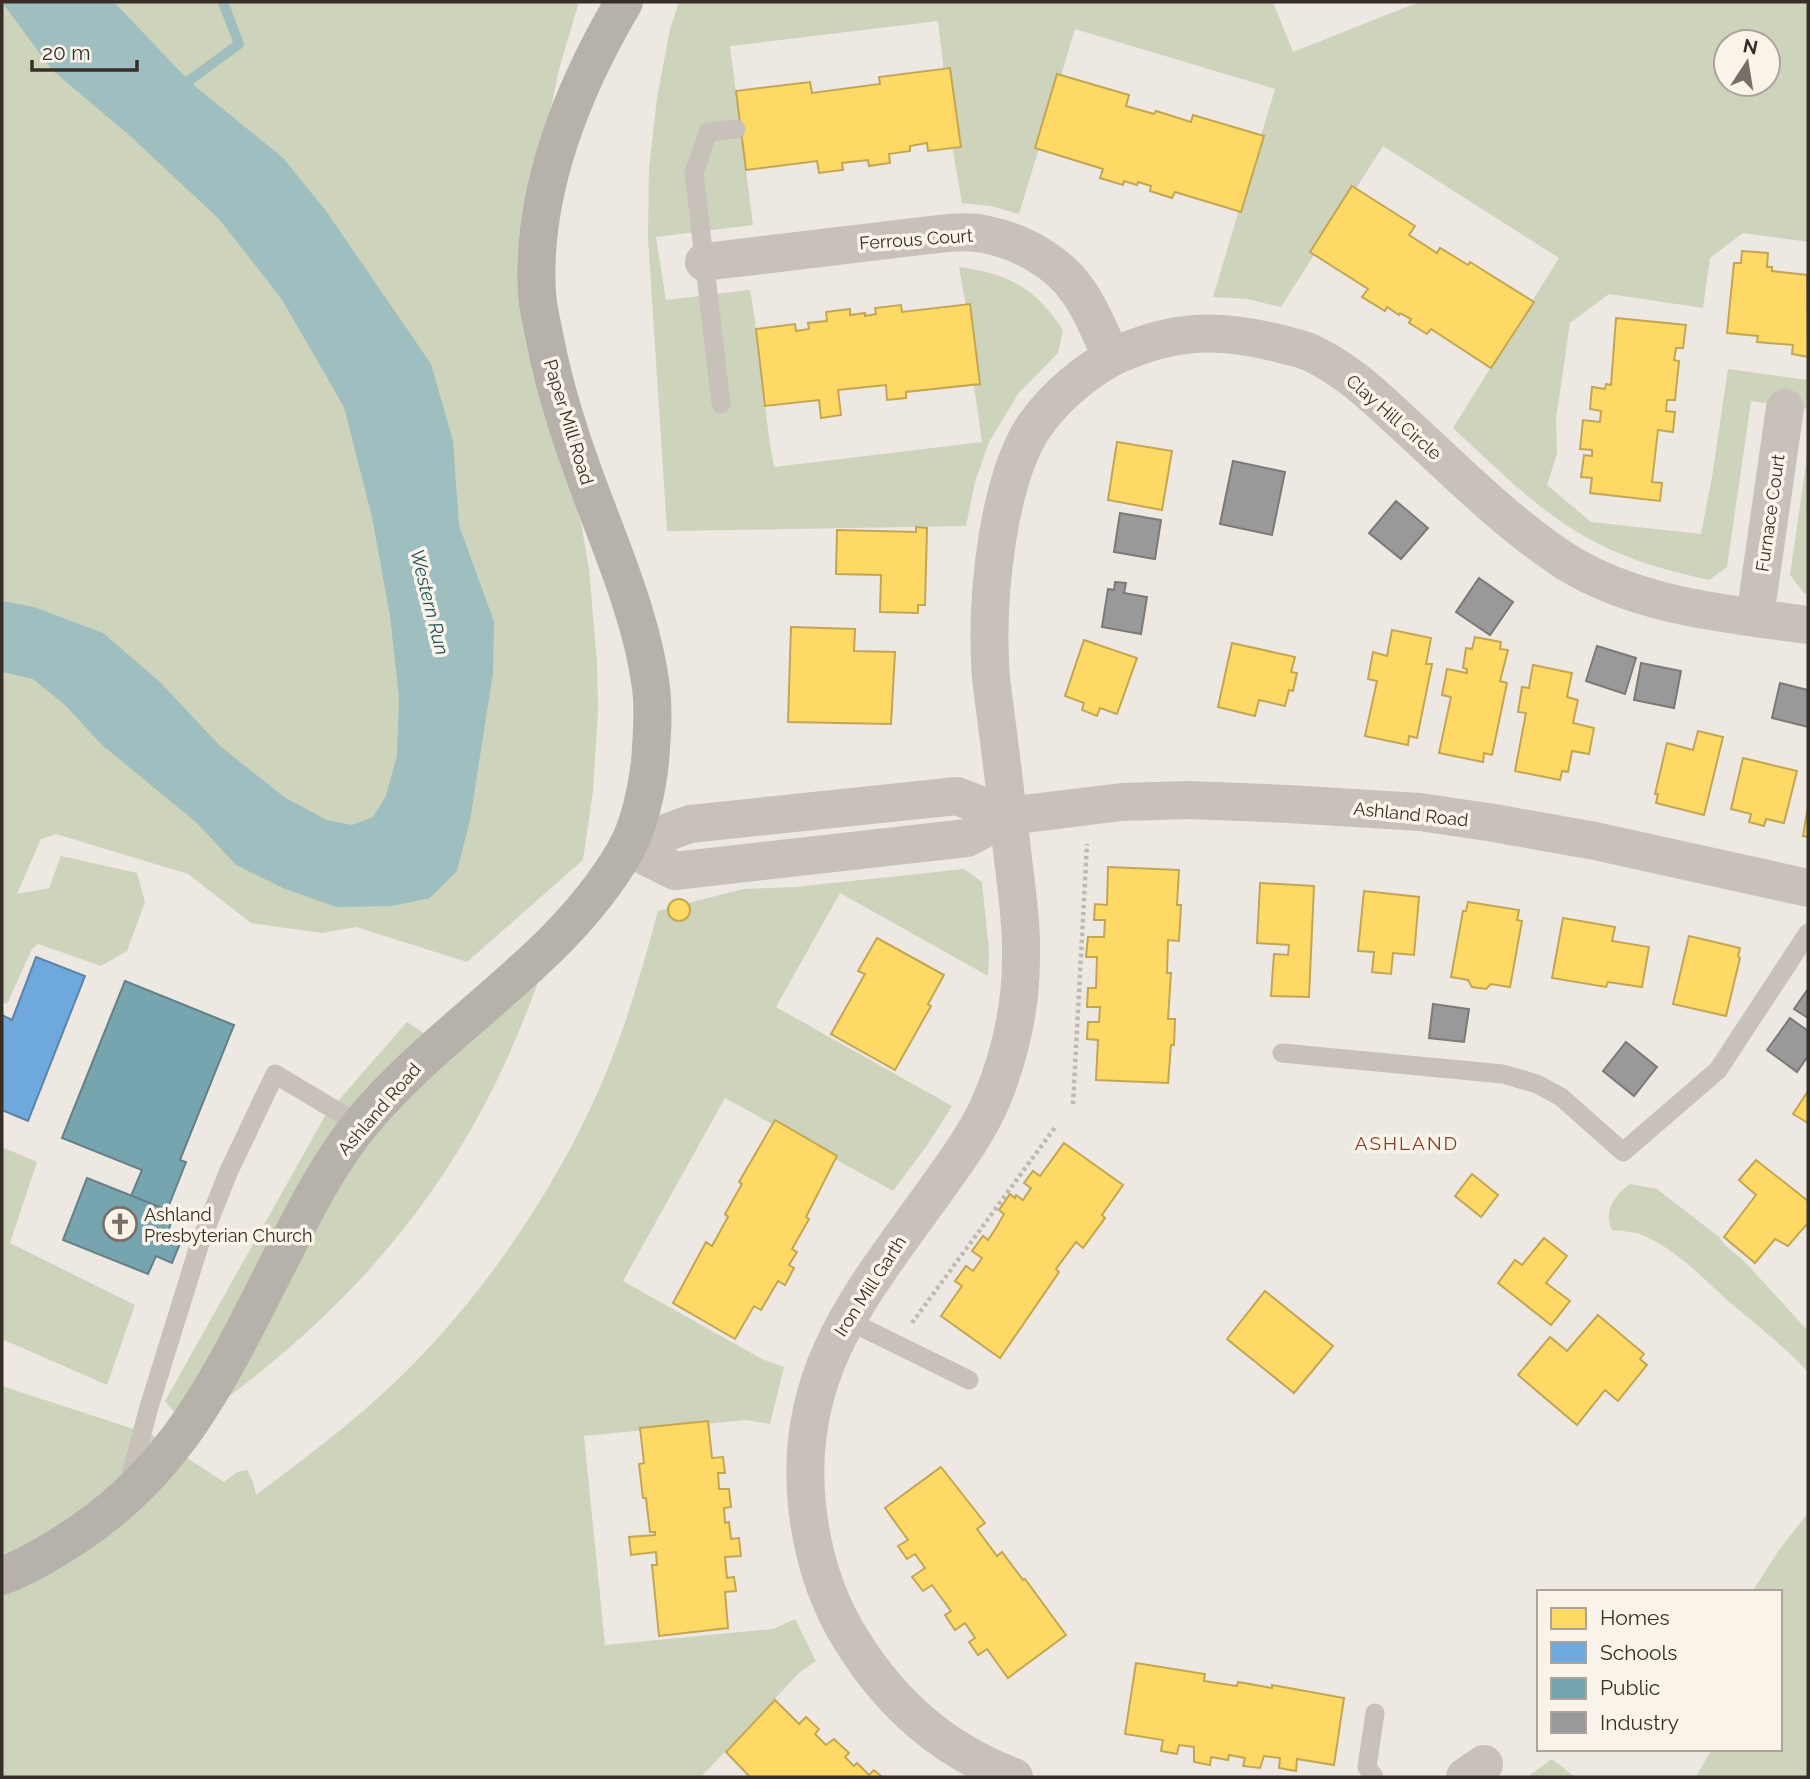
<svg xmlns="http://www.w3.org/2000/svg" width="1810" height="1779" viewBox="0 0 1810 1779" font-family="Raleway,sans-serif">
  <rect width="100%" height="100%" fill="#eee8e2"/>
  <g fill="#ced3bc" fill-rule="evenodd">
    <path d="M2 2H579L559 69 549 117 551 404 581 523 589 569 597 663 598 711 593 791 583 860 467 962 356 927 322 933 251 923 188 874 56 834 41 839 17 894 49 888 61 856 137 873 145 902 127 951 101 966 38 944 32 949 7 1004 2 1002Z"/>
    <path d="M679 2H1273L1293 52 1419 2H1808V242L1743 233 1710 258 1703 308 1609 294 1570 323 1556 419 1557 454 1547 485 1591 522 1701 534 1712 477 1728 369 1808 380V409L1751 401 1727 567 1709 580C1663 570 1618 557 1577 532 1531 504 1492 464 1453 428L1559 258 1383 146 1281 307 1247 299 1213 297 1275 89 1075 29 1019 214 991 206 962 203 954 157 938 21 730 46 753 225 656 237 666 300 750 290C761 349 763 408 774 467L982 442 969 350 967 312 959 267C1009 274 1034 287 1063 330L1058 353 1018 394 989 442 975 482 966 526 667 531 648 238 649 168 657 98 670 29ZM1726 42H1768V84H1726Z"/>
    <path d="M1808 450V594L1804 593 1790 575Z"/>
    <path d="M964 869 982 882 989 951 988 976 840 893 776 1007 952 1106 928 1144 893 1191 725 1098 623 1281 762 1359 784 1367 770 1424 746 1420 584 1436 605 1645 773 1629 795 1619 816 1661 800 1672 701 1777H2V1386L152 1435 224 1482 237 1472 247 1470 253 1482 256 1495C303 1460 349 1425 392 1385 481 1301 559 1186 606 1073 628 1020 643 966 658 911L743 889 795 887Z"/>
    <path d="M548 955C530 1005 511 1055 486 1102 414 1239 313 1340 186 1427L165 1401 325 1116 407 1022 446 1048Z"/>
    <path d="M2 1147 37 1162 10 1243 135 1305 107 1385 2 1339Z"/>
    <path d="M1630 1184 1657 1189 1719 1237 1725 1245 1746 1263 1808 1331V1372C1783 1345 1754 1323 1726 1299 1703 1278 1678 1252 1649 1238 1637 1232 1626 1231 1612 1230 1602 1212 1616 1194 1630 1184Z"/>
    <path d="M1808 1513V1777H1696L1712 1749H1780V1592H1752L1779 1550Z"/>
    <path d="M1552 1759 1575 1777H1527Z"/>
  </g>
  <path fill="#9ebebf" d="M2 2H114L191 83 283 158 326 211 431 364 453 441 459 525 494 622 493 673 470 820 457 871 430 898 391 906 337 907 285 889 236 865 196 822 102 745 65 705 33 679 2 672V601L34 607 103 633 160 682 220 746 284 797 327 820 352 825 373 817 386 796 397 755 399 697 390 616 372 517 344 407 281 298 219 219 129 135 52 70Z"/>
  <g fill="#ffd966" stroke="#c3a653" stroke-width="2">
    <path d="M950 68 961 147 928 151 927 143 910 146V151L889 154 890 163 869 166 868 160 842 163 843 170 819 173 817 161 746 170 736 91 810 82 812 93 880 84 879 77Z"/>
    <path d="M1057 74 1129 95 1126 106 1154 114 1156 111 1191 122 1193 115 1264 136 1241 212 1175 192 1172 198 1150 191 1151 186 1138 182 1137 185 1124 181 1123 185 1100 178 1103 169 1035 148Z"/>
    <path d="M1352 186 1415 226 1409 235 1437 253 1440 248 1468 265 1470 262 1534 302 1491 368 1431 329 1427 334 1409 323 1411 319 1400 313 1399 315 1387 307 1385 311 1362 297 1368 289 1310 252Z"/>
    <path d="M1742 251 1768 253 1767 267H1772V271L1807 275 1808 357 1792 354 1793 345 1757 342 1758 336 1727 333 1734 263H1741Z"/>
    <path d="M970 304 980 384 906 392V398L887 400 886 385 838 390 841 415 821 418 819 400 765 406 756 329 795 324 796 331 809 329 808 323 827 321 826 312 850 309V315L865 313V316L876 314 875 308 901 305 902 312Z"/>
    <path d="M1616 318 1686 325 1683 348H1676L1674 360 1679 361 1675 400H1667L1666 411 1675 412 1673 432 1658 430 1652 482 1662 483 1660 501 1590 493 1592 478 1581 477 1584 455 1592 456V450L1580 449 1583 420 1600 422 1601 411 1590 409 1592 387 1605 389 1606 384 1611 385Z"/>
    <path d="M1117 442 1172 451 1162 510 1108 500Z"/>
    <path d="M916 527 927 528 925 605H918V613L880 612 881 575 836 574 837 530 916 532Z"/>
    <path d="M791 627 855 629 854 651 895 652 891 724 788 722Z"/>
    <path d="M1392 630 1431 638 1426 664H1432L1417 738 1409 736 1408 745 1365 736 1377 681 1368 679 1373 652 1387 656Z"/>
    <path d="M1475 637 1501 642 1500 649 1508 650 1500 681 1507 683 1492 755 1484 753 1483 762 1439 753 1451 697 1442 695 1447 669 1467 673V669L1463 668 1466 648 1472 649Z"/>
    <path d="M1084 640 1137 658 1117 714 1100 708 1097 716 1082 710 1084 703 1065 696Z"/>
    <path d="M1232 643 1295 657 1291 672 1297 673 1293 691 1289 690 1285 706 1259 700 1255 716 1218 707Z"/>
    <path d="M1533 665 1572 673 1567 697 1578 700 1573 723 1594 728 1589 754 1572 751 1568 772 1562 771 1560 780 1515 771 1526 713 1518 712 1522 687 1529 688Z"/>
    <path d="M1698 731 1723 737 1704 815 1656 803 1658 794H1655L1667 743 1693 750Z"/>
    <path d="M1743 758 1797 771 1784 823 1766 819 1764 826 1749 822 1751 814 1731 809Z"/>
    <path d="M1808 806V837L1803 836Z"/>
    <path d="M1108 867 1179 870 1177 905H1181L1179 941 1168 940 1167 973H1171L1168 1019H1175L1174 1045H1171L1168 1083 1096 1080 1098 1040 1087 1039 1088 1022H1099L1100 1007H1087L1088 988H1096L1097 957H1086L1088 937H1104L1105 920H1094L1095 904 1107 905Z"/>
    <path d="M1260 883 1314 886 1309 997 1271 996 1274 954 1288 955 1289 945 1257 943Z"/>
    <path d="M1364 891 1419 897 1414 955 1393 953 1391 974 1372 972 1374 952 1358 951Z"/>
    <circle cx="679" cy="910" r="11"/>
    <path d="M1468 902 1519 910 1517 920 1522 921 1510 987 1491 984 1486 989 1472 987 1468 980 1451 977 1463 911H1466Z"/>
    <path d="M1563 918 1615 927 1612 941 1649 947 1642 987 1608 982 1606 987 1552 978Z"/>
    <path d="M1689 936 1740 948 1738 956 1740 958 1726 1016 1673 1004Z"/>
    <path d="M877 938 944 975 928 1004 931 1006 895 1070 831 1034 865 974 858 971Z"/>
    <path d="M1808 1091V1123L1793 1114Z"/>
    <path d="M775 1120 837 1156 806 1217 809 1219 792 1249 797 1252 789 1265 794 1268 785 1285 778 1281 761 1310 754 1306 735 1339 673 1303 706 1242 712 1246 728 1217 725 1214 742 1184 739 1182Z"/>
    <path d="M1064 1143 1123 1185 1102 1215 1105 1218 1083 1248 1076 1242 1056 1269 1059 1272 1000 1358 941 1316 962 1286 955 1281 966 1266 973 1271 982 1258 972 1251 983 1236 988 1240 996 1228 1004 1214 999 1210 1010 1194 1015 1198 1016 1195 1023 1200 1031 1188 1024 1183 1033 1171 1040 1176Z"/>
    <path d="M1756 1160 1808 1201V1223L1788 1246 1775 1239 1755 1263 1724 1237 1756 1195 1739 1180Z"/>
    <path d="M1472 1174 1498 1195 1481 1217 1455 1196Z"/>
    <path d="M1544 1238 1567 1256 1546 1283 1570 1301 1551 1325 1498 1283 1515 1260 1522 1265Z"/>
    <path d="M1265 1291 1333 1346 1294 1393 1227 1339Z"/>
    <path d="M1598 1315 1644 1354 1640 1359 1647 1365 1618 1401 1605 1390 1577 1425 1518 1375 1550 1337 1567 1351Z"/>
    <path d="M708 1421 712 1458 723 1457 725 1473H718L719 1489H729L731 1507 724 1508 725 1523 729 1522 731 1539 739 1538 741 1556 725 1557 727 1578 734 1577 736 1591 725 1592 728 1628 659 1636 652 1565H657L656 1552 631 1555 629 1537 655 1535V1532H650L646 1498H643L639 1464 644 1463 640 1428Z"/>
    <path d="M941 1467 985 1523 977 1529 997 1556 1002 1552 1023 1580 1025 1579 1066 1635 1008 1678 987 1649 978 1655 969 1642 975 1638 965 1623 955 1630 945 1615 951 1611 932 1585 923 1591 912 1577 925 1568 915 1554 907 1559 898 1546 908 1540 885 1508Z"/>
    <path d="M1136 1663 1205 1674 1204 1681 1237 1686 1238 1682 1272 1688V1685L1344 1698 1334 1765 1297 1759 1296 1771 1279 1768 1280 1758 1264 1756 1260 1768 1243 1766 1245 1758 1229 1755 1228 1760 1211 1757 1210 1765 1194 1762V1747L1179 1745 1177 1754 1161 1751 1163 1740 1125 1734Z"/>
    <path d="M775 1700 799 1724 806 1717 819 1729 815 1734 826 1745 834 1739 849 1753 845 1757 854 1766 857 1763 869 1775 874 1770 882 1777H750L726 1752Z"/>
  </g>
  <path fill="#6fa8dc" stroke="#5e83a6" stroke-width="2" d="M36 957 85 976 28 1121 2 1110V1015L12 1020Z"/>
  <g fill="#76a5af" stroke="#638186" stroke-width="2">
    <path d="M125 981 234 1025 180 1160 186 1162 167 1210 131 1196 142 1170 62 1138Z"/>
    <path d="M87 1178 175 1213 166 1236 181 1241 172 1263 156 1256 148 1274 63 1240Z"/>
  </g>
  <g fill="#999" stroke="#7c7977" stroke-width="2">
    <path d="M1233 461 1285 472 1272 535 1220 524Z"/>
    <path d="M1396 501 1428 528 1401 559 1369 533Z"/>
    <path d="M1120 513 1161 520 1155 559 1114 552Z"/>
    <path d="M1479 578 1513 602 1490 635 1456 612Z"/>
    <path d="M1115 582 1126 583 1124 593 1147 597 1141 634 1102 627 1108 589 1114 590Z"/>
    <path d="M1597 646 1636 658 1625 694 1586 681Z"/>
    <path d="M1641 663 1681 671 1674 708 1634 700Z"/>
    <path d="M1780 683 1808 690V727L1772 718Z"/>
    <path d="M1808 989V1018L1794 1009Z"/>
    <path d="M1433 1004 1469 1009 1464 1042 1429 1038Z"/>
    <path d="M1790 1018 1808 1031V1056L1797 1072 1767 1050Z"/>
    <path d="M1626 1042 1657 1067 1634 1096 1603 1071Z"/>
  </g>
  <g fill="none" stroke-linecap="round" stroke-linejoin="round">
    <path stroke="#9ebebf" stroke-width="10" d="M179 88 239 44 223 2"/>
    <g stroke="#bfb9b3" stroke-width="4.5" stroke-dasharray="3.5 3.5" stroke-linecap="butt">
      <path d="M1073 1104 1087 844"/>
      <path d="M912 1323 1056 1126"/>
    </g>
    <g stroke="#c7c1ba" stroke-width="19">
      <path d="M721 404 694 173 708 132 736 129"/>
      <path d="M1282 1053 1503 1074 1537 1084 1561 1097 1623 1152 1718 1070 1808 933"/>
      <path d="M845 1319 969 1380"/>
      <path d="M128 1486 149 1407 199 1246 228 1173 275 1074 360 1125"/>
      <path d="M1374 1777 1367 1767 1375 1713"/>
    </g>
    <g stroke="#c7c1ba" stroke-width="38">
      <path d="M704 262 929 235C949 233 969 230 988 235 1022 242 1058 262 1078 291 1092 310 1101 336 1112 357"/>
      <path d="M1755 617 1785 408"/>
      <path d="M627 847 675 871 967 838 1008 816 1122 802 1189 800 1288 804 1420 812 1494 823 1595 841 1808 888"/>
      <path d="M627 847 690 824 957 796 1008 816"/>
      <path d="M1014 1777C943 1750 892 1705 852 1641 826 1600 812 1553 807 1505 793 1371 863 1292 935 1191 956 1162 978 1132 992 1099 1010 1055 1021 1005 1021 958 1022 922 1016 886 1012 850 1007 806 1002 762 996 718 994 699 990 678 990 659 987 594 998 479 1035 425 1055 397 1086 370 1117 355 1175 329 1220 328 1281 344 1292 347 1305 349 1315 355 1348 371 1374 396 1401 421 1454 469 1505 522 1565 561 1636 606 1727 614 1808 625"/>
      <path d="M1465 1777 1484 1764"/>
    </g>
    <path stroke="#b7b1ab" stroke-width="38" d="M2 1576C31 1565 58 1548 83 1531 187 1459 227 1362 283 1254 305 1210 328 1165 359 1126 439 1027 561 963 625 851 639 827 647 790 650 762 652 738 654 712 651 687 643 626 619 567 597 509 576 454 556 397 545 339 542 324 538 309 537 293 531 192 573 88 624 2"/>
  </g>
  <defs>
    <g id="church-ring" transform="scale(1.75)"><circle r="9.5" fill="#faf3e9" stroke="#786f69" stroke-width="1.5"/><path d="M-1.2-6h2.4v3.5h3.3v2.4h-3.3V6h-2.4V-.1h-3.3v-2.4h3.3Z" fill="#786f69"/></g>
  </defs>
  <g fill-rule="evenodd">
    <use href="#church-ring" x="120" y="1224"/>
  </g>
  <g text-anchor="middle" dominant-baseline="central" stroke-width="7" stroke-linejoin="round" paint-order="stroke">
    <g font-size="18" fill="#382e28" stroke="#faf3e9">
      <text transform="translate(916 239) rotate(-4)">Ferrous Court</text>
      <text transform="translate(1394 417) rotate(41)">Clay Hill Circle</text>
      <text transform="translate(569 422) rotate(73)">Paper Mill Road</text>
      <text transform="translate(1770 513) rotate(-82)">Furnace Court</text>
      <text transform="translate(1411 814) rotate(6)">Ashland Road</text>
      <text transform="translate(379 1109) rotate(-49)">Ashland Road</text>
      <text transform="translate(870 1286) rotate(-57)">Iron Mill Garth</text>
    </g>
    <g font-size="18" fill="#382e28" stroke="#faf3e9" text-anchor="start">
      <text x="144" y="1214">Ashland<tspan x="144" dy="21">Presbyterian Church</tspan></text>
    </g>
    <g font-size="19" font-style="italic" fill="#1d545a" stroke="#faf3e9">
      <text transform="translate(430 602) rotate(76)">Western Run</text>
    </g>
    <g font-size="19" letter-spacing="2" fill="#883d20" stroke="#faf3e9">
      <text x="1407" y="1143">ASHLAND</text>
    </g>
  </g>
  <rect width="1810" height="1779" fill="none" stroke="#382e28" stroke-width="7"/>
  <rect x="1537" y="1590" width="245" height="161" fill="#faf3e9" stroke="#aca49c" stroke-width="2"/>
  <rect x="1551" y="1608" width="35" height="21" fill="#ffd966" stroke="#aca49c" stroke-width="2"/>
  <text x="1600" y="1625" font-size="21" fill="#382e28">Homes</text>
  <rect x="1551" y="1642" width="35" height="21" fill="#6fa8dc" stroke="#aca49c" stroke-width="2"/>
  <text x="1600" y="1660" font-size="21" fill="#382e28">Schools</text>
  <rect x="1551" y="1678" width="35" height="21" fill="#76a5af" stroke="#aca49c" stroke-width="2"/>
  <text x="1600" y="1695" font-size="21" fill="#382e28">Public</text>
  <rect x="1551" y="1712" width="35" height="21" fill="#999999" stroke="#aca49c" stroke-width="2"/>
  <text x="1600" y="1730" font-size="21" fill="#382e28">Industry</text>
  <g transform="translate(1747 63) rotate(12)"><circle r="33" fill="#faf3e9" stroke="#aca49c" stroke-width="2"/>
  <path d="M0-5L12 26L0 18L-12 26Z" fill="#786f69"/>
  <text y="-10" font-size="19" font-weight="bold" text-anchor="middle" fill="#382e28">N</text>
  </g>
  <path d="M32 60v10h105v-10" fill="none" stroke="#382e28" stroke-width="3.5"/>
  <text x="42" y="60" font-size="21" fill="#382e28" stroke="#faf3e9" stroke-width="5" paint-order="stroke">20 m</text>
</svg>
